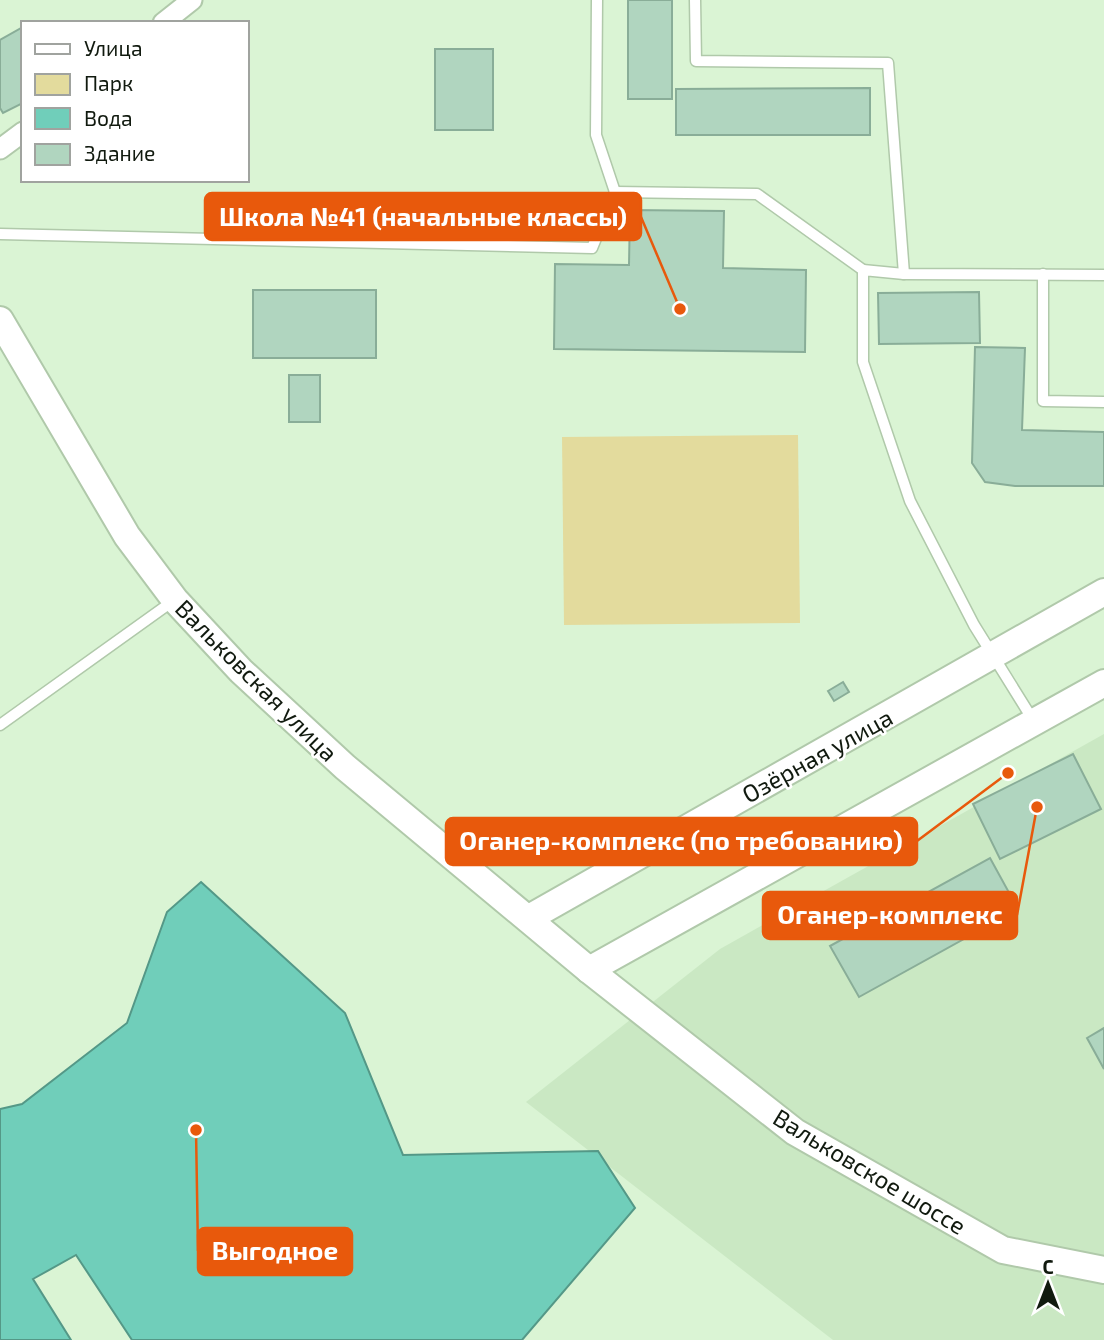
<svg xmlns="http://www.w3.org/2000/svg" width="1104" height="1340" viewBox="0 0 1104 1340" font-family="'Exo 2',sans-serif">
  <rect width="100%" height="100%" fill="#daf4d4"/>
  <path fill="#cae8c3" d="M1104 734V1340H833L526 1102 720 949Z"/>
  <path fill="#e3db9d" d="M798 435 800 623 564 625 562 437Z"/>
  <path fill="#70ceba" stroke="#549887" stroke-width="2" d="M201 882 345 1013 403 1155 598 1151 635 1208 522 1340H132L76 1255 33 1279 71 1340H0V1109L22 1104 127 1023 167 912Z"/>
  <g fill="#b0d5bf" stroke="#89ad98" stroke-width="2">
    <rect x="628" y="0" width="44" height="99"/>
    <path d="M23 27V103L3 113 0 108V40Z"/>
    <rect x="435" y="49" width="58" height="81"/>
    <path d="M870 88V135H676V89Z"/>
    <path d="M630 210 724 211 723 268 806 270 805 352 554 349 555 264 629 265Z"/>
    <rect x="253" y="290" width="123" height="68"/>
    <path d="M979 292 980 343 879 344 878 293Z"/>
    <path d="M975 347 1025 348 1022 430 1104 432V486H1015L985 482 972 463Z"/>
    <rect x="289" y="375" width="31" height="47"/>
    <path d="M843 682 849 692 834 701 828 691Z"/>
    <path d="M1073 754 1101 809 1000 859 973 804Z"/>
    <path d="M990 858 1018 909 859 997 830 946Z"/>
    <path d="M1104 1028V1069L1087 1038Z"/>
  </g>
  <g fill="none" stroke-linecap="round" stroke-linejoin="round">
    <g stroke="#b0c9aa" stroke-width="13">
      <g id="service">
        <path d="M597 0 596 135 615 192"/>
        <path d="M695 0 696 61 888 63 904 274"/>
        <path d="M0 234 592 248 615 192 757 194 863 270"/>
        <path d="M1043 274V401L1104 402"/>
        <path d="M1033 720 974 625 910 501 863 362V270L904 274 1104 275"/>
        <path d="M0 725 173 601"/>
      </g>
    </g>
    <g stroke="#b0c9aa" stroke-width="23">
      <g id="minor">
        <path d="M163 23 192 0"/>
        <path d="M0 149 23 132"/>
      </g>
    </g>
    <g stroke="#b0c9aa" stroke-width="30">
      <g id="secondary">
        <path d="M0 320 127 536 175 600 241 671 345 767 589 970 795 1132 1003 1250 1104 1270"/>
        <path d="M529 918 1104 592"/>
        <path d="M589 970 1104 683"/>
      </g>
    </g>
    <use href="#service" stroke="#fff" stroke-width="10"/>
    <use href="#minor" stroke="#fff" stroke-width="19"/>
    <use href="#secondary" stroke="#fff" stroke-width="26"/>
  </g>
  <g text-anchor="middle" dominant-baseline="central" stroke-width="5" stroke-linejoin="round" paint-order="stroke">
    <g font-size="24" fill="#111a0f" stroke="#fff">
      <text transform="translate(257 680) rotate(45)">Вальковская улица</text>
      <text transform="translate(817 755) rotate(-29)">Озёрная улица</text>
      <text transform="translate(870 1171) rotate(31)">Вальковское шоссе</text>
    </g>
  </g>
  <path fill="none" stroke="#e8590c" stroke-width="2.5" d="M680 309L641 217M1008 773L917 841M1037 807L1017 915M196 1130L198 1251"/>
  <g fill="#e8590c" stroke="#fff" stroke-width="2.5">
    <circle cx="680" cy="309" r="7"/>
    <circle cx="1008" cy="773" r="7"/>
    <circle cx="1037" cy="807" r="7"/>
    <circle cx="196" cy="1130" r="7"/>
  </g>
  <g fill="#e8590c" stroke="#e8590c" stroke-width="2.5">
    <rect x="205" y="193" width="436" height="47" rx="7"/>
    <rect x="446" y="818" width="471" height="47" rx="7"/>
    <rect x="763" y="892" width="254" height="47" rx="7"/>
    <rect x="198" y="1228" width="154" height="47" rx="7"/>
  </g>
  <g font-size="26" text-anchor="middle" font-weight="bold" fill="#fff">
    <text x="423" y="226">Школа №41 (начальные классы)</text>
    <text x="681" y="850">Оганер-комплекс (по требованию)</text>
    <text x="890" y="924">Оганер-комплекс</text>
    <text x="275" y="1260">Выгодное</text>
  </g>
  <rect x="21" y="21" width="228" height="161" fill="#ffffff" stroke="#a0a39f" stroke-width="2"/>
  <rect x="35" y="44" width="35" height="10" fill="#ffffff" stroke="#a0a39f" stroke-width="2"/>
  <text x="84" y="56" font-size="21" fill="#111a0f">Улица</text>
  <rect x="35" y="74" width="35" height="21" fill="#e3db9d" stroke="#a0a39f" stroke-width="2"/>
  <text x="84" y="91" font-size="21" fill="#111a0f">Парк</text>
  <rect x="35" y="108" width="35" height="21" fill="#70ceba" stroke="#a0a39f" stroke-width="2"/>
  <text x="84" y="126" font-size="21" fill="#111a0f">Вода</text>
  <rect x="35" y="144" width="35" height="21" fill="#b0d5bf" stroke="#a0a39f" stroke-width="2"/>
  <text x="84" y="161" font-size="21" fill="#111a0f">Здание</text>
  <g transform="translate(1048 1284)" stroke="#ffffff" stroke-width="5" paint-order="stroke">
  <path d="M0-5L12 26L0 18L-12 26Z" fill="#111a0f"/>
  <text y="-10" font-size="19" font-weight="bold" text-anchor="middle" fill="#111a0f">С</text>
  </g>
</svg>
